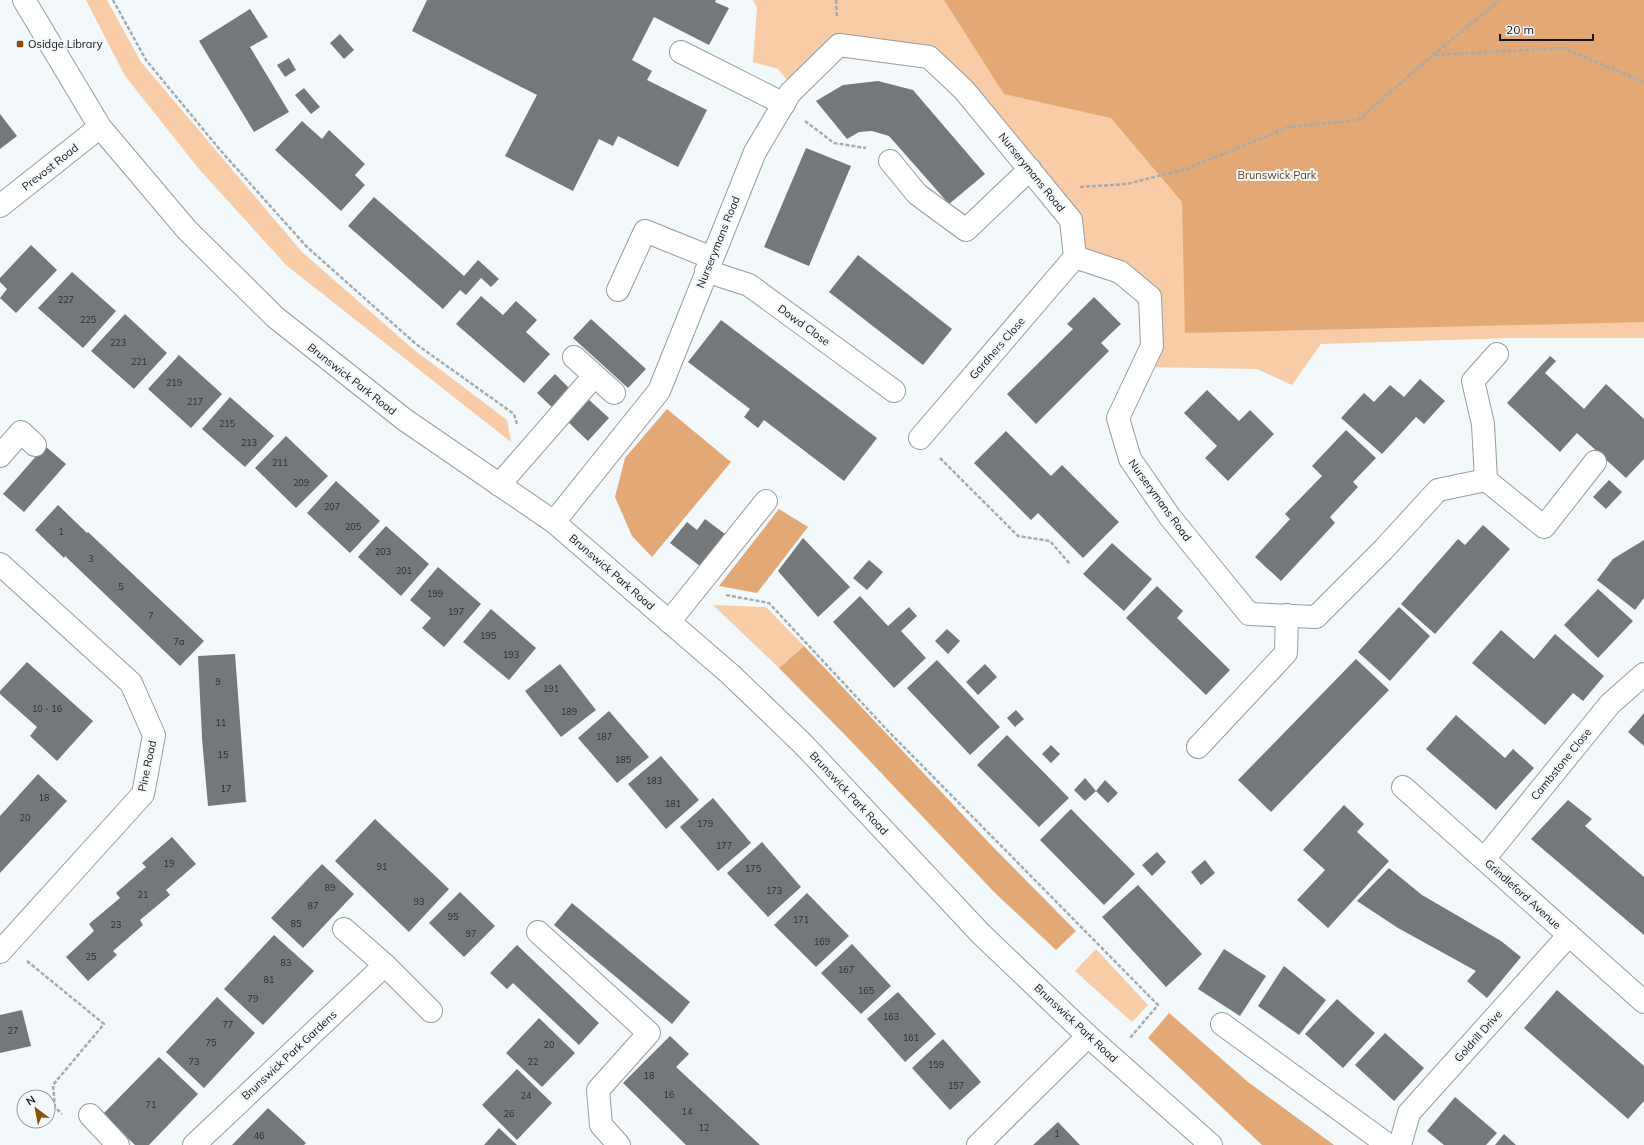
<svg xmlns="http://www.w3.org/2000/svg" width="1644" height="1145" viewBox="0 0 1644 1145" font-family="Mulish,sans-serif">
  <rect width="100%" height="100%" fill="#f3f8fb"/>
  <g fill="#f8cca6">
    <path d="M86 0H107L141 62 302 252 413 349 507 420 511 442 287 266 199 169 125 76Z"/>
    <path d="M753 0H1644V338H1512L1321 344 1292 385 1257 369 1143 367 1149 295 1077 255 1070 220 926 55 852 43 796 91 778 69 753 62 757 8Z"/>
    <path d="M713 605 766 607 804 646 779 668Z"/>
    <path d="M1096 949 1148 1005 1132 1022 1075 971Z"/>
  </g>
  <g fill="#e2a876">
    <path d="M944 0H1644V322L1185 333 1182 202 1111 118 1004 94Z"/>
    <path d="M667 409 731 462 652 557 632 536 615 497 625 458Z"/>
    <path d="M779 509 808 527 757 593 719 586Z"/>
    <path d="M804 646 993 847 1076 931 1056 950 994 892 848 738 779 668Z"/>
    <path d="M1169 1013 1248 1082 1334 1145H1262L1148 1038Z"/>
  </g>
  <g fill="#74787b">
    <path d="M427 0H716L715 2 729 8 709 45 654 17 632 60 652 71 647 80 707 110 678 167 618 136 613 146 599 139 573 191 505 156 537 95 412 31Z"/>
    <path d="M250 9 268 37 250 47 289 112 254 132 199 41Z"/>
    <path d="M340 34 354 50 344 59 330 43Z"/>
    <path d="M289 58 296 70 285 77 277 65Z"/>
    <path d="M878 81 913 90 985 174 949 204 889 136 872 131 859 132 847 139 816 101 843 85Z"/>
    <path d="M304 88 320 107 311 114 295 95Z"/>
    <path d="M0 114 17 136 0 149Z"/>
    <path d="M302 121 322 139 329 130 365 164 355 175 365 185 341 211 275 150Z"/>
    <path d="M806 148 851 166 809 266 764 247Z"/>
    <path d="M374 197 464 276 478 260 499 279 491 287 481 278 466 295 460 290 443 309 348 226Z"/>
    <path d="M31 245 57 270 16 313 0 298 7 289 0 282V278Z"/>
    <path d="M858 255 952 329 923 365 829 292Z"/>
    <path d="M72 272 116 311 83 348 38 308Z"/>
    <path d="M481 296 503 315 516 301 537 320 526 332 550 354 524 383 456 324Z"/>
    <path d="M1094 297 1121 324 1101 343 1109 351 1036 424 1007 394 1073 329 1067 324Z"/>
    <path d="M125 314 167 353 134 389 91 351Z"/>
    <path d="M591 319 646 369 628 388 573 338Z"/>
    <path d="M721 320 877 438 844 481 764 420 758 428 744 417 750 409 688 362Z"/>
    <path d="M179 355 222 394 191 428 148 389Z"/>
    <path d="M1550 356 1556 361 1545 373 1584 409 1606 384 1644 419V459L1626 478 1577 433 1560 452 1507 403Z"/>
    <path d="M555 374 573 392 555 410 537 393Z"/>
    <path d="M1420 379 1445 401 1424 424 1416 417 1382 454 1341 418 1364 393 1374 402 1390 385 1404 397Z"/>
    <path d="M1207 390 1239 421 1250 410 1274 434 1228 481 1205 458 1217 446 1184 413Z"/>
    <path d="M230 397 274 436 245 467 202 429Z"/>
    <path d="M587 398 609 418 588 441 566 420Z"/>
    <path d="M1346 430 1376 458 1353 482 1358 487 1330 517 1335 523 1281 581 1255 557 1290 519 1285 514 1322 476 1312 466Z"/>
    <path d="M1006 431 1051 476 1062 465 1119 522 1083 558 1038 513 1031 520 974 463Z"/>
    <path d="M286 436 328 476 296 508 255 468Z"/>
    <path d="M45 446 66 464 24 512 3 494Z"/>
    <path d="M1609 480 1622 492 1606 509 1593 497Z"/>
    <path d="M336 481 380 521 350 553 307 513Z"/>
    <path d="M58 505 87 533 88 532 204 641 180 666 65 556 64 558 35 530Z"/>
    <path d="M705 519 725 534 700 566 670 543 687 522 697 530Z"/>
    <path d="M1483 525 1510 549 1435 634 1401 604 1458 539 1465 545Z"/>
    <path d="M386 526 429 564 401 596 358 557Z"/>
    <path d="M803 538 850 587 818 617 778 571Z"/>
    <path d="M1644 540V598L1635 610 1597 580 1613 559Z"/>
    <path d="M1112 543 1152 579 1124 611 1083 574Z"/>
    <path d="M869 560 883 572 867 590 853 578Z"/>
    <path d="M438 567 481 604 444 647 422 628 431 618 410 600Z"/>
    <path d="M1157 586 1183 611 1177 618 1230 670 1206 695 1126 618Z"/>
    <path d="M1598 589 1633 621 1598 658 1564 625Z"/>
    <path d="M860 596 888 626 909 607 917 616 901 631 926 658 894 688 833 622Z"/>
    <path d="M1399 607 1430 636 1390 681 1358 652Z"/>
    <path d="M491 609 536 648 509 680 463 642Z"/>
    <path d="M947 629 960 641 948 654 935 641Z"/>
    <path d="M1501 630 1534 659 1555 634 1604 676 1583 701 1573 693 1545 725 1472 663Z"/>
    <path d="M235 654 246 802 208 806 202 738 198 656Z"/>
    <path d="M1356 659 1389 690 1271 812 1238 780Z"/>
    <path d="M937 660 1000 727 970 755 907 688Z"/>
    <path d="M27 662 93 721 57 761 30 736 37 727 0 694V691Z"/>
    <path d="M560 664 596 710 561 737 525 691Z"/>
    <path d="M985 664 997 677 978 695 966 682Z"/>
    <path d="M1016 710 1024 719 1015 727 1007 718Z"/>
    <path d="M609 711 649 757 617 783 578 738Z"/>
    <path d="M1644 713V746L1628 732Z"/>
    <path d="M1456 715 1505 758 1513 749 1534 768 1496 810 1426 749Z"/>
    <path d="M1007 735 1069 798 1039 827 977 765Z"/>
    <path d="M1051 745 1060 754 1051 763 1042 754Z"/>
    <path d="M661 756 699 800 666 829 628 784Z"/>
    <path d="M38 774 67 801 0 873V816Z"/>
    <path d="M1085 778 1096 791 1085 801 1074 790Z"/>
    <path d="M1105 780 1118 793 1108 803 1096 791Z"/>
    <path d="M713 798 751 843 718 871 680 827Z"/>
    <path d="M1568 800 1592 819 1585 826 1644 877V935L1531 839Z"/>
    <path d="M1344 805 1364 824 1357 832 1389 861 1328 928 1297 900 1325 870 1303 850Z"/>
    <path d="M1071 809 1135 874 1104 905 1040 840Z"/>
    <path d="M375 819 449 889 409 932 335 861Z"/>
    <path d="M172 837 196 864 166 890 170 895 140 920 143 925 113 951 117 955 88 981 66 957 94 931 89 924 120 898 116 893 146 867 142 863Z"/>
    <path d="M762 842 801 887 768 917 727 873Z"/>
    <path d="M1157 852 1166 862 1152 876 1142 865Z"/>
    <path d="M1205 860 1215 873 1201 885 1191 872Z"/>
    <path d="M322 864 354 894 303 948 271 918Z"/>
    <path d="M1389 868 1422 895 1501 941 1521 957 1487 998 1467 981 1476 971 1398 928 1357 901Z"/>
    <path d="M1138 885 1202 954 1166 987 1102 917Z"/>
    <path d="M460 892 495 926 464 957 429 923Z"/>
    <path d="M807 893 849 936 816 967 774 925Z"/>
    <path d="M572 903 690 1002 672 1024 554 925Z"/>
    <path d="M274 935 314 971 263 1025 224 989Z"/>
    <path d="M852 944 891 986 861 1014 821 973Z"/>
    <path d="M517 945 599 1023 579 1045 513 983 507 989 490 973Z"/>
    <path d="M1224 949 1266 976 1240 1016 1198 989Z"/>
    <path d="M1284 966 1326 1000 1299 1035 1258 1006Z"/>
    <path d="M1557 990 1644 1066V1101L1628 1119 1524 1028Z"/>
    <path d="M898 992 936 1034 905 1062 867 1019Z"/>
    <path d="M217 997 255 1033 204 1088 166 1052Z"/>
    <path d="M1337 999 1375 1033 1343 1068 1305 1034Z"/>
    <path d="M22 1010 31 1046 0 1053V1015Z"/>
    <path d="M539 1018 575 1053 542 1087 506 1053Z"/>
    <path d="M1385 1033 1424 1068 1394 1101 1355 1065Z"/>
    <path d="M670 1036 689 1054 676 1067 760 1145H686L623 1083Z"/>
    <path d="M943 1039 981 1082 950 1110 912 1068Z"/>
    <path d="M159 1057 198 1094 149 1145H135L103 1114Z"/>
    <path d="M517 1069 552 1103 517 1140 482 1105Z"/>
    <path d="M1455 1097 1497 1133 1486 1145H1444L1427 1131Z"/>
    <path d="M268 1108 306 1143 304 1145H232Z"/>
    <path d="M1058 1122 1080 1145H1033Z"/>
    <path d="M499 1128 517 1145H484Z"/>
    <path d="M1504 1134 1516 1145H1495Z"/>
  </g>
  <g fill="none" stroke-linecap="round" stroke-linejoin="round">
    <g stroke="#989c9f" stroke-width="24">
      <g id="minor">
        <path d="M24 0 100 127 187 230 275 317 405 420 554 522 730 674 803 744 981 934 1088 1036 1211 1145"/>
        <path d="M681 52 784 104"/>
        <path d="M890 161 917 194 966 230 1030 169"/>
        <path d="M0 206 100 127"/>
        <path d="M706 271 749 285 894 391"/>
        <path d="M618 290 645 231 712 258"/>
        <path d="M574 357 614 393"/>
        <path d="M920 438 1075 257"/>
        <path d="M0 456 21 432 35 445"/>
        <path d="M1486 480 1483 424 1473 381 1497 354"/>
        <path d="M499 485 594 376"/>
        <path d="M554 522 659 391 755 152 790 93 839 45 929 57 964 90 1071 220 1075 257 1120 272 1150 297 1152 346 1118 418 1130 459 1170 517 1249 614 1316 617 1383 550 1438 490 1486 480 1544 527 1595 462"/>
        <path d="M0 564 131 683 154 735 143 794 0 952"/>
        <path d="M669 622 766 501"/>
        <path d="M1198 747 1286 653 1287 615"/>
        <path d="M1403 787 1644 1002"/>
        <path d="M1484 859 1610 704 1644 674"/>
        <path d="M344 929 385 965 431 1011"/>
        <path d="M538 932 649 1033 598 1090 601 1125 619 1145"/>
        <path d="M1222 1024 1388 1145"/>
        <path d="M90 1115 118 1145"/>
        <path d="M194 1145 385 965"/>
        <path d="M978 1145 1088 1036"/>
        <path d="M1400 1145 1409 1113 1569 935"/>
      </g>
    </g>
    <g stroke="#a7abad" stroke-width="2.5" stroke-dasharray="4 2" stroke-linecap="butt">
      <path d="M113 0 146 60 221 151 307 247 416 344 514 414 517 424"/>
      <path d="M836 0 837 18"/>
      <path d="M1433 55 1500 0"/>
      <path d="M805 121 834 143 866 148"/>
      <path d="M1080 187 1127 184 1186 169 1289 127 1358 120 1433 55 1563 48 1644 82"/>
      <path d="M940 458 1018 536 1050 541 1070 564"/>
      <path d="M726 595 769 603 889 732 1158 1005 1130 1038"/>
      <path d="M27 961 104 1024 53 1085 55 1107 62 1114"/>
    </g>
    <use href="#minor" stroke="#fff" stroke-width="22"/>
  </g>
  <rect fill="#8a4f09" stroke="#f3f8fb" stroke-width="1.5" x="16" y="40" width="8" height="8" rx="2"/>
  <g text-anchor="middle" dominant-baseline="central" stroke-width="4" stroke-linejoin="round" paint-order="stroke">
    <g font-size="9" fill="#2c2e2f">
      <text x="66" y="299">227</text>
      <text x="88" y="319">225</text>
      <text x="118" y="342">223</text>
      <text x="139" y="361">221</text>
      <text x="174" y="382">219</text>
      <text x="195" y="401">217</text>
      <text x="227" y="423">215</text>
      <text x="249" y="442">213</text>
      <text x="280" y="462">211</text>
      <text x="301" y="482">209</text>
      <text x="332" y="506">207</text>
      <text x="353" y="526">205</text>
      <text x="61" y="531">1</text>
      <text x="383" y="551">203</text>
      <text x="91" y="558">3</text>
      <text x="404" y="570">201</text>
      <text x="121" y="586">5</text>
      <text x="435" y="593">199</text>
      <text x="456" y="611">197</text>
      <text x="151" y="615">7</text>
      <text x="488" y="635">195</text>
      <text x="179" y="641">7a</text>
      <text x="511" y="654">193</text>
      <text x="218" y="681">9</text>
      <text x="551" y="688">191</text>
      <text x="47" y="708">10 - 16</text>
      <text x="569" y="711">189</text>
      <text x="221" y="722">11</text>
      <text x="604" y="736">187</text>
      <text x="223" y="754">15</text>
      <text x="623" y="759">185</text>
      <text x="654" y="780">183</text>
      <text x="226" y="788">17</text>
      <text x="44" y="797">18</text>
      <text x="673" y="803">181</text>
      <text x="25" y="817">20</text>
      <text x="705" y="823">179</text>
      <text x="724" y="845">177</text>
      <text x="169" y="863">19</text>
      <text x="382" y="866">91</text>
      <text x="753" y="868">175</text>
      <text x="330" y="887">89</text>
      <text x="774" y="890">173</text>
      <text x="143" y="894">21</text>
      <text x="419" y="901">93</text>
      <text x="313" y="905">87</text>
      <text x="453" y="916">95</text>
      <text x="801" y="919">171</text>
      <text x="296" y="923">85</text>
      <text x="116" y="924">23</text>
      <text x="471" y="933">97</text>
      <text x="822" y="941">169</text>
      <text x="91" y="956">25</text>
      <text x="286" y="962">83</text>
      <text x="846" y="969">167</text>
      <text x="269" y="979">81</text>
      <text x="866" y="990">165</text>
      <text x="253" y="998">79</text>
      <text x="891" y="1016">163</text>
      <text x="228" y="1024">77</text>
      <text x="13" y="1030">27</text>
      <text x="911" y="1037">161</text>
      <text x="211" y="1042">75</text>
      <text x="549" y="1044">20</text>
      <text x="194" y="1061">73</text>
      <text x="533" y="1061">22</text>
      <text x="936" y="1064">159</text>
      <text x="649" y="1075">18</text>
      <text x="956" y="1085">157</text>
      <text x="669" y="1094">16</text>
      <text x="526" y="1095">24</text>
      <text x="151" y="1104">71</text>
      <text x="687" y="1111">14</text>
      <text x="509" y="1113">26</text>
      <text x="704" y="1127">12</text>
      <text x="1057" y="1133">1</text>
      <text x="259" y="1135">46</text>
    </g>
    <g font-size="11" fill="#141516" stroke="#f3f8fb" text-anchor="start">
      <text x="28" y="44">Osidge Library</text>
    </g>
    <g font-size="11" fill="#141516" stroke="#f3f8fb">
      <text transform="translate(50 167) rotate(-38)">Prevost Road</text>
      <text transform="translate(1032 172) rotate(51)">Nurserymans Road</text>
      <text transform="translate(718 242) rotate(-68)">Nurserymans Road</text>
      <text transform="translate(804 325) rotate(36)">Dowd Close</text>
      <text transform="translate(997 348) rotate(-49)">Gardners Close</text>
      <text transform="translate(352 379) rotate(38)">Brunswick Park Road</text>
      <text transform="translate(1160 500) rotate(54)">Nurserymans Road</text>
      <text transform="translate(612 572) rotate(41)">Brunswick Park Road</text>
      <text transform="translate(1561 764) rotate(-51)">Cambstone Close</text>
      <text transform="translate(147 766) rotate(-78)">Pine Road</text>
      <text transform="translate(849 793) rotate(47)">Brunswick Park Road</text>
      <text transform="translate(1523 894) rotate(42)">Grindleford Avenue</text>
      <text transform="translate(1076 1023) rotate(43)">Brunswick Park Road</text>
      <text transform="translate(1478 1036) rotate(-48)">Goldrill Drive</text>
      <text transform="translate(289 1055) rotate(-43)">Brunswick Park Gardens</text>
    </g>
    <g font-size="11" fill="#6b441e" stroke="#f3f8fb">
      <text x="1277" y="175">Brunswick Park</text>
    </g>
  </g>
  <g transform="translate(36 1109) rotate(328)"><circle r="19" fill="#f3f8fb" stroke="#9a9d9f"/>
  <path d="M0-3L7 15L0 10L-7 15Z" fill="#8a4f09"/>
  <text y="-6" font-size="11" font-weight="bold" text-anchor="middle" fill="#141516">N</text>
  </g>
  <path d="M1500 34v6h93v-6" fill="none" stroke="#141516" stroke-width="2"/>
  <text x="1506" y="34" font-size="12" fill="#141516" stroke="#f3f8fb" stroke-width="3" paint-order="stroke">20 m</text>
</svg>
